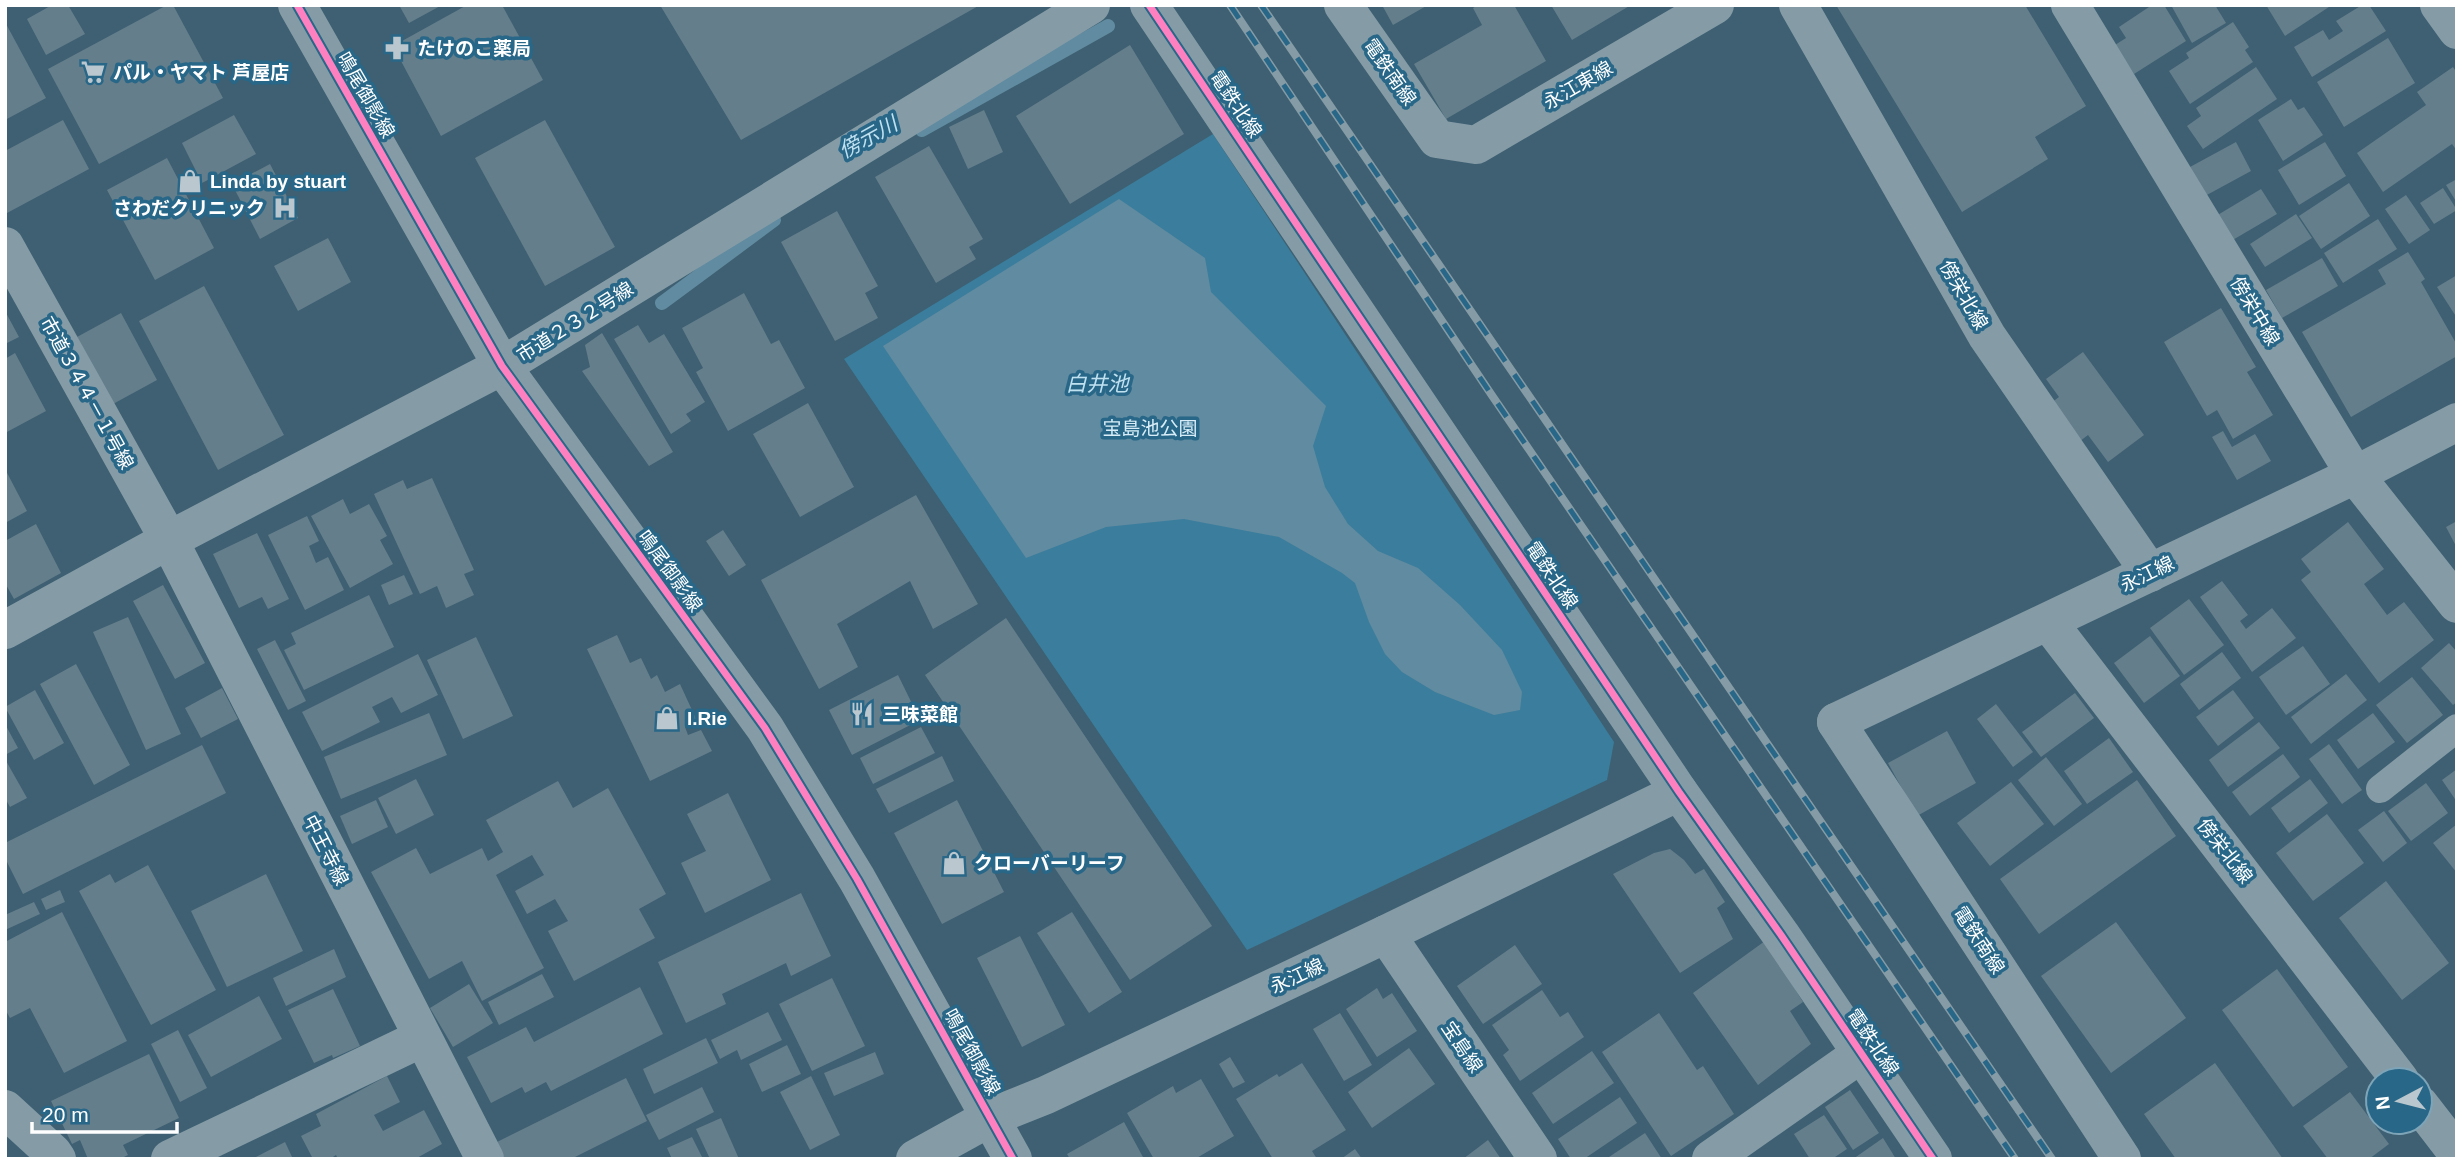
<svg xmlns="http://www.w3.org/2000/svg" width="2462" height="1164" viewBox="0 0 2462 1164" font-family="Helvetica,'Noto Sans JP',sans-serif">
  <rect width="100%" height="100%" fill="#3e6072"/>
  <path fill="#3b7d9c" d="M1213 134 1614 742 1607 780 1247 950 844 359Z"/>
  <path fill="#618ba0" d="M1119 199 1205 258 1211 292 1326 406 1313 446 1325 487 1348 524 1378 551 1418 568 1460 605 1502 650 1522 692 1520 710 1494 715 1435 692 1402 672 1385 654 1369 622 1355 583 1342 573 1279 537 1184 519 1106 527 1026 558 883 346Z"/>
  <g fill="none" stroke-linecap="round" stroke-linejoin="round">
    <g stroke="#618ba0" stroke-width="14">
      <path d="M922 130 1108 26"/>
      <path d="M662 303 774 220"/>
    </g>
  </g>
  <g fill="#647e8b">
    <path d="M52 5H68L85 34 46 55 27 19Z"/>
    <path d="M167 5H173L223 98 99 164 48 69Z"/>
    <path d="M399 5H442L409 23Z"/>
    <path d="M467 5H502L543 80 441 136 393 46Z"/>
    <path d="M660 5H980L741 140Z"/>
    <path d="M1382 5H1428L1393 25Z"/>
    <path d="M1478 5H1514L1546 61 1446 119 1414 64 1482 25 1473 8Z"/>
    <path d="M1551 5H1631L1572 40Z"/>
    <path d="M1836 5H2025L2086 106 2035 137 2048 159 1962 212Z"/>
    <path d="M2152 5H2164L2186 41 2134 74 2115 45 2126 38 2119 27Z"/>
    <path d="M2171 5H2215L2226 23 2192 43Z"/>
    <path d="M2266 5H2332L2285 36Z"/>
    <path d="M2362 5H2369L2386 31 2312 77 2294 47 2323 30 2329 40 2343 31 2336 21Z"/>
    <path d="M5 22 46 98 5 120Z"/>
    <path d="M2233 22 2249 47 2245 50 2253 62 2190 104 2169 71 2189 58 2186 53Z"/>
    <path d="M2388 38 2415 83 2344 127 2317 82Z"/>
    <path d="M1130 45 1184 134 1070 204 1016 116Z"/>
    <path d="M2256 67 2277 99 2203 149 2187 126 2201 116 2196 108Z"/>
    <path d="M2453 67 2457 73V151L2452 144 2383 192 2357 153 2426 105 2417 92Z"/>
    <path d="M2291 99 2298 110 2304 107 2323 135 2283 161 2258 120Z"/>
    <path d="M984 110 1003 152 968 169 949 127Z"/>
    <path d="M234 115 256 154 202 183 182 143Z"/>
    <path d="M63 120 89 169 7 213 5 210V151Z"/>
    <path d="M545 120 615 247 545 286 475 158Z"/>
    <path d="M2236 142 2251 171 2205 196 2190 167Z"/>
    <path d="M2325 142 2346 176 2299 205 2278 170Z"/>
    <path d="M929 146 983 239 969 247 976 259 936 283 875 177Z"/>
    <path d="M167 158 214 248 155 280 107 190Z"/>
    <path d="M270 164 298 218 260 239 232 184Z"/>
    <path d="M2457 179V203L2446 185Z"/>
    <path d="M2349 183 2370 216 2321 249 2299 216Z"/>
    <path d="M2443 188 2457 210 2434 224 2420 203Z"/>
    <path d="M2261 189 2277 214 2231 241 2216 216Z"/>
    <path d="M2406 195 2430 230 2409 244 2385 209Z"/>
    <path d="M837 211 878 286 865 293 878 318 835 341 781 242Z"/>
    <path d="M2296 214 2312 238 2265 267 2250 244Z"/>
    <path d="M2378 219 2397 249 2343 283 2324 253Z"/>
    <path d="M328 238 351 282 298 311 274 266Z"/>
    <path d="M2408 252 2425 279 2421 282 2457 345V356L2351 417 2302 332 2386 284 2378 270Z"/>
    <path d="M2322 258 2338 286 2282 318 2266 290Z"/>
    <path d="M2457 275V318L2437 287Z"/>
    <path d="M204 286 284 435 218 470 139 321Z"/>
    <path d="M744 293 771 344 779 340 805 388 728 431 696 372 703 368 682 328Z"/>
    <path d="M2221 308 2256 367 2247 372 2273 415 2233 439 2217 410 2207 416 2164 342Z"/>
    <path d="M5 311 19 337 5 344Z"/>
    <path d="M121 313 157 380 113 404 77 337Z"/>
    <path d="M638 325 649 343 664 334 705 402 686 414 691 421 671 434 614 339Z"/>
    <path d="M602 333 673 452 649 466 582 371 590 367 585 345Z"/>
    <path d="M2083 352 2144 435 2108 462 2088 435 2075 445 2047 406 2059 397 2046 379Z"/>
    <path d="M15 353 46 411 5 433V359Z"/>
    <path d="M808 403 854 487 800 517 753 434Z"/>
    <path d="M2223 431 2232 447 2255 434 2271 461 2237 480 2212 437Z"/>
    <path d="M5 469 27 511 5 523Z"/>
    <path d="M432 478 474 570 464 574 474 595 446 608 437 586 420 594 374 494 403 480 407 489Z"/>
    <path d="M916 495 978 604 933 629 910 581 837 624 858 667 819 689 761 580Z"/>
    <path d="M343 499 350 514 369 504 387 536 380 540 393 564 350 588 311 516Z"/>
    <path d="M307 516 319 541 309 546 316 563 328 557 344 590 305 610 268 535Z"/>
    <path d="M2457 521V548L2446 527Z"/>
    <path d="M2348 522 2384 569 2364 584 2387 615 2404 602 2434 640 2379 683 2301 580 2311 572 2301 559Z"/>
    <path d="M36 524 61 573 14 599 5 583V541Z"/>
    <path d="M723 530 746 565 729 576 706 541Z"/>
    <path d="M257 533 289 599 268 609 262 597 239 608 213 554Z"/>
    <path d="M404 575 413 594 389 605 381 585Z"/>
    <path d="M2222 581 2248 615 2240 621 2246 629 2272 608 2296 638 2252 672 2200 597Z"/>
    <path d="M163 585 205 663 175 679 133 601Z"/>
    <path d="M369 595 394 647 304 690 284 650 296 644 291 633Z"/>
    <path d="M2189 599 2224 645 2184 675 2150 628Z"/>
    <path d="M128 617 181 734 146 750 93 632Z"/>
    <path d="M1006 618 1212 926 1130 980 925 675Z"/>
    <path d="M617 635 630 663 641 658 651 679 657 675 665 692 680 684 697 721 685 727 688 735 701 730 712 751 650 781 587 649Z"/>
    <path d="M2150 636 2180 676 2144 703 2114 663Z"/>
    <path d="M476 637 513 716 463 739 427 660Z"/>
    <path d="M275 640 306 701 288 710 257 649Z"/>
    <path d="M2449 643 2457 652V702L2453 705 2421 668Z"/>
    <path d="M2303 646 2330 684 2286 715 2259 677Z"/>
    <path d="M2222 652 2241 678 2199 710 2180 684Z"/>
    <path d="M418 654 438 695 401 713 392 697 372 707 380 722 322 751 302 712Z"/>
    <path d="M76 664 130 765 94 785 40 684Z"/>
    <path d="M2346 674 2367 700 2311 744 2291 717Z"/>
    <path d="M898 675 920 720 852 755 829 710Z"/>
    <path d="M2412 677 2443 715 2407 743 2376 705Z"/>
    <path d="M222 688 238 719 201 738 185 708Z"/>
    <path d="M35 690 64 743 34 760 5 707Z"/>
    <path d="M2233 690 2254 718 2218 746 2196 717Z"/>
    <path d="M2075 693 2094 718 2041 757 2022 732Z"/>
    <path d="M1996 704 2033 752 2013 767 1977 719Z"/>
    <path d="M429 713 447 755 341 799 324 757Z"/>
    <path d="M2373 713 2395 742 2358 769 2337 740Z"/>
    <path d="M2259 722 2280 748 2228 787 2209 760Z"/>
    <path d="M5 724 18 748 5 755Z"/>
    <path d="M921 727 935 753 873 784 860 758Z"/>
    <path d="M1947 731 1976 783 1917 816 1888 763Z"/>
    <path d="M2109 738 2133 772 2087 804 2064 771Z"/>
    <path d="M2329 744 2362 790 2342 804 2309 759Z"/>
    <path d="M202 745 226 793 23 894 5 858V843Z"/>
    <path d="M2283 754 2300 777 2250 816 2232 792Z"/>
    <path d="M942 756 954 781 889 813 876 789Z"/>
    <path d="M2046 757 2082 804 2054 826 2018 780Z"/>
    <path d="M5 759 27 798 10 807 5 798Z"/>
    <path d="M2457 769V802L2442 780Z"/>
    <path d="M416 779 434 815 396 834 378 798Z"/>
    <path d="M2310 779 2328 803 2289 833 2271 808Z"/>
    <path d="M2137 780 2176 836 2039 934 2000 879Z"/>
    <path d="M558 781 573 808 608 788 666 894 639 909 655 938 574 981 548 931 568 921 555 899 527 914 515 891 544 875 532 855 496 875 544 968 482 1001 462 961 429 979 371 872 416 848 430 874 482 848 488 861 503 852 486 820Z"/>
    <path d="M2011 782 2044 824 1990 866 1957 823Z"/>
    <path d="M2426 783 2448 813 2411 841 2388 811Z"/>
    <path d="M728 793 771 880 705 913 681 863 706 851 687 814Z"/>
    <path d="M376 800 388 827 352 844 340 816Z"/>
    <path d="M957 800 1004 892 942 924 894 833Z"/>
    <path d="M2384 811 2407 843 2383 862 2358 830Z"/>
    <path d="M2327 814 2364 863 2313 901 2276 853Z"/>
    <path d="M2457 824V873L2433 843Z"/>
    <path d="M1670 849 1684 860 1695 874 1704 869 1725 902 1717 908 1733 939 1680 973 1613 874 1654 853Z"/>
    <path d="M148 865 216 990 151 1025 79 891 110 874 115 883Z"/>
    <path d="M266 874 303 951 227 987 191 911Z"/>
    <path d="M2386 881 2449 963 2402 1000 2339 918Z"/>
    <path d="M60 890 65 902 46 910 41 899Z"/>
    <path d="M801 893 831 956 791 976 786 963 722 994 726 1004 686 1023 658 962Z"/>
    <path d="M34 902 40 914 5 930V915Z"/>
    <path d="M62 912 127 1041 64 1073 30 1008 10 1018 5 1009V942Z"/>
    <path d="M1072 912 1122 992 1089 1013 1037 933Z"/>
    <path d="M2116 922 2186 1018 2111 1073 2041 976Z"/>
    <path d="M1020 936 1065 1025 1022 1047 977 958Z"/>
    <path d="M1765 941 1803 1002 1790 1011 1811 1044 1758 1085 1693 993Z"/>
    <path d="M1515 945 1542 984 1483 1024 1457 986Z"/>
    <path d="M334 949 346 977 286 1006 273 978Z"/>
    <path d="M2277 969 2348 1067 2293 1107 2222 1010Z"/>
    <path d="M542 974 554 997 499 1025 488 1002Z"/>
    <path d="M832 978 865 1046 812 1071 779 1004Z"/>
    <path d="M469 984 493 1023 453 1047 430 1008Z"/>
    <path d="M640 987 663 1034 551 1091 546 1082 525 1093 522 1087 491 1103 467 1057 526 1027 534 1042Z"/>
    <path d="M1377 988 1383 999 1392 993 1417 1031 1377 1057 1346 1009Z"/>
    <path d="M333 989 360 1046 333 1058 332 1055 314 1063 288 1010Z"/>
    <path d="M1542 990 1560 1017 1568 1012 1584 1037 1520 1081 1503 1055 1509 1050 1492 1025Z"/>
    <path d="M259 996 282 1039 211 1077 188 1035Z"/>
    <path d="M768 1012 782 1040 741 1060 737 1050 720 1059 711 1040Z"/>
    <path d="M1340 1013 1372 1065 1344 1081 1313 1029Z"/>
    <path d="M1659 1013 1697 1070 1703 1066 1734 1114 1671 1156 1602 1052Z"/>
    <path d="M178 1030 207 1088 180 1102 151 1044Z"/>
    <path d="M706 1038 718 1063 654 1094 643 1069Z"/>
    <path d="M787 1045 801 1074 762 1092 749 1064Z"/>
    <path d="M1409 1048 1435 1084 1372 1128 1348 1092Z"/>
    <path d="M1592 1051 1614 1083 1553 1124 1532 1093Z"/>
    <path d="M875 1052 884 1074 834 1096 824 1073Z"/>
    <path d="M149 1054 179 1118 123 1145 128 1155 120 1159H88L80 1140 72 1144 51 1101Z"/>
    <path d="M1230 1057 1245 1082 1233 1088 1219 1064Z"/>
    <path d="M1302 1063 1346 1130 1312 1151 1317 1159H1273L1236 1099 1277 1074 1279 1077Z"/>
    <path d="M2215 1063 2283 1159H2176L2144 1114Z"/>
    <path d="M387 1076 400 1102 374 1115 383 1131 424 1110 442 1144 415 1159H338L336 1155 330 1159H313L301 1136 321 1126 316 1114Z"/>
    <path d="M811 1076 840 1135 810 1150 780 1092Z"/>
    <path d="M626 1078 647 1121 571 1159H504L497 1142Z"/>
    <path d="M1201 1079 1234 1136 1195 1159H1154L1127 1113 1173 1086 1176 1093Z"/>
    <path d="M702 1087 714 1112 659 1140 646 1115Z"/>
    <path d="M1850 1090 1879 1133 1853 1150 1825 1107Z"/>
    <path d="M2350 1092 2389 1144 2369 1159H2328L2303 1126Z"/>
    <path d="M1620 1097 1637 1123 1584 1159H1571L1558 1139Z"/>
    <path d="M1824 1115 1847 1149 1832 1159H1810L1794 1134Z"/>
    <path d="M721 1118 739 1159H710L696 1129Z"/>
    <path d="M1124 1122 1144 1159H1070L1067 1154Z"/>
    <path d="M1645 1133 1662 1159H1606Z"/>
    <path d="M692 1137 703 1159H672L667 1148Z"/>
    <path d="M1883 1138 1896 1159H1853Z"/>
    <path d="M1488 1140 1501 1159H1463Z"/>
    <path d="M285 1142 293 1159H252Z"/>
    <path d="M1355 1149 1362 1159H1341Z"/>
  </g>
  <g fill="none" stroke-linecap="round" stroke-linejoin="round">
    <path stroke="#859ca7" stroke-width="28" d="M2380 789 2457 728"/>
    <g stroke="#859ca7" stroke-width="38">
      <path d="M1149 5 1679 792 1781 935 1933 1159"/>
      <path d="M1343 5 1437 139 1476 145 1715 5"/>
      <path d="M1798 5 1987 336 2150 573"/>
      <path d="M2070 5 2355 475 2457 604"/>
      <path d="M2439 5 2457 30"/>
      <path d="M5 246 169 540 485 1159"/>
      <path d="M2049 623 2400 1080"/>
      <path d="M5 630 169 540 502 366 1091 5"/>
      <path d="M1836 722 2122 1159"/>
      <path d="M1386 934 1538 1159"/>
      <path d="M2420 1105 2457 1153"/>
      <path d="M5 1109 53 1153 57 1159"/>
      <path d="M170 1159 422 1038"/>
      <path d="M915 1159 991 1117 1046 1095 1386 934 1679 792"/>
      <path d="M1711 1159 1862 1053"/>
    </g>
    <g stroke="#859ca7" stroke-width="38">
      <path d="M297 5 502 366 765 728 857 879 1013 1159"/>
      <path d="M1836 722 2355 475 2457 422"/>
    </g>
    <g stroke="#859ba5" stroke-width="8">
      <g id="rail">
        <path d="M1230 5 1491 394 2015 1159"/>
        <path d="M1261 5 2052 1159"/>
      </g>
    </g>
    <use href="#rail" stroke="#286788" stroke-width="5" stroke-dasharray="16" stroke-linecap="butt"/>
    <g stroke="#286788" stroke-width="11">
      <g id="cycleway">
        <path d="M297 5 502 366 765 728 857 879 1013 1159"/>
        <path d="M1149 5 1679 792 1781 935 1933 1159"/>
      </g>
    </g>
    <use href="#cycleway" stroke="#ff80c0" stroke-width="7"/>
  </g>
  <defs>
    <g id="pharmacy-bare" transform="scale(1.89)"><path d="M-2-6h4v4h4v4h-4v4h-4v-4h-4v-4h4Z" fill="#bbc7ce" stroke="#286788" stroke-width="2.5" paint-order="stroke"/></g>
    <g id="supermarket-bare" transform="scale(1.89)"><path d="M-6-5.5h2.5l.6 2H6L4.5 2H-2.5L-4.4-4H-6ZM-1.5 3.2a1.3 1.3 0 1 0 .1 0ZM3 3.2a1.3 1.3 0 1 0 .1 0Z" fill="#bbc7ce" stroke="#286788" stroke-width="2.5" paint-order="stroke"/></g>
    <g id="shop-bare" transform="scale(1.89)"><path d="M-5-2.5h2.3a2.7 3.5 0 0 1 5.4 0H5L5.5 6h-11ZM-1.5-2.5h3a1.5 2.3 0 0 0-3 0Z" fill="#bbc7ce" stroke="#286788" stroke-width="2.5" paint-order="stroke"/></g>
    <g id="hospital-bare" transform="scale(1.89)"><path d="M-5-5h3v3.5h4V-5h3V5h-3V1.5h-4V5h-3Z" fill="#bbc7ce" stroke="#286788" stroke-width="2.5" paint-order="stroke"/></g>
    <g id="restaurant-bare" transform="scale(1.89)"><path d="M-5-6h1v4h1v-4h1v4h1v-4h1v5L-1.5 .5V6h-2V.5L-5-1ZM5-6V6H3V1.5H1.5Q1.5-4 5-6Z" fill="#bbc7ce" stroke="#286788" stroke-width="2.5" paint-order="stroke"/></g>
  </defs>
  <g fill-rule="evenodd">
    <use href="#pharmacy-bare" x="397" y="48"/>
    <use href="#supermarket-bare" x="93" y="72"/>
    <use href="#shop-bare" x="190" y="181"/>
    <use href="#hospital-bare" x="285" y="208"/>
    <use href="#restaurant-bare" x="862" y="714"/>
    <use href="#shop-bare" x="667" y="718"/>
    <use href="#shop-bare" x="954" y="863"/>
  </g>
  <g text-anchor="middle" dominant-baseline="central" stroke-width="7" stroke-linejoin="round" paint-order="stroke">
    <g font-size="19" font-weight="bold" fill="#fff" stroke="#286788" text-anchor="start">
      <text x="417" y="48">たけのこ薬局</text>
      <text x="113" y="72">パル・ヤマト 芦屋店</text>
      <text x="210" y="181">Linda by stuart</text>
      <text x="265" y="208" text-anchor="end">さわだクリニック</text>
      <text x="882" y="714">三味菜館</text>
      <text x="687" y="718">I.Rie</text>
      <text x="974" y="863">クローバーリーフ</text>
    </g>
    <g font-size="19" fill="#fff" stroke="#286788">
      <text transform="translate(1390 72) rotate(55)">電鉄南線</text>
      <text transform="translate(1578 85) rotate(-30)">永江東線</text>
      <text transform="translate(366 95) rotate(60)">鳴尾御影線</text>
      <text transform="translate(1236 104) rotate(56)">電鉄北線</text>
      <text transform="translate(1964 295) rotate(60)">傍栄北線</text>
      <text transform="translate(2255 311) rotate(59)">傍栄中線</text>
      <text transform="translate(575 322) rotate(-32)">市道２３２号線</text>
      <text transform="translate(87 393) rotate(61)">市道３４４－１号線</text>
      <text transform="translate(670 571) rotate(54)">鳴尾御影線</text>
      <text transform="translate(2147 574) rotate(-26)">永江線</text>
      <text transform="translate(1552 575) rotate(56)">電鉄北線</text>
      <text transform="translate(326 850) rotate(63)">中王寺線</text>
      <text transform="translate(2225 851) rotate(52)">傍栄北線</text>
      <text transform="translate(1979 940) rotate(57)">電鉄南線</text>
      <text transform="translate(1297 976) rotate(-25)">永江線</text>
      <text transform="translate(1873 1042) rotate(56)">電鉄北線</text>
      <text transform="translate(1462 1047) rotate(56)">宝島線</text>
      <text transform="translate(972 1052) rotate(61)">鳴尾御影線</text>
    </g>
    <g font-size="19" fill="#d8edf7" stroke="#286788">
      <text x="1150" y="428">宝島池公園</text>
    </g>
    <g font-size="21" font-style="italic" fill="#c0e1f0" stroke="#286788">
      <text transform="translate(868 137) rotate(-29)">傍示川</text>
      <text x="1097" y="383">白井池</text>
    </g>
  </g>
  <rect width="2462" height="1164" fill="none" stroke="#ffffff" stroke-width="14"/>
  <g transform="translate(2399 1101) rotate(263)"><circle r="33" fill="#286788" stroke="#7ea4b8" stroke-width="2"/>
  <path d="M0-5L12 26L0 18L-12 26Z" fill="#bbc7ce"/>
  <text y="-10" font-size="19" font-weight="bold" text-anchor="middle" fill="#ffffff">N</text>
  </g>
  <path d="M32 1122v10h145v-10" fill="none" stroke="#ffffff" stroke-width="3.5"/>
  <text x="42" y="1122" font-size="21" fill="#ffffff" stroke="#286788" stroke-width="5" paint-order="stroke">20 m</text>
</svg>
